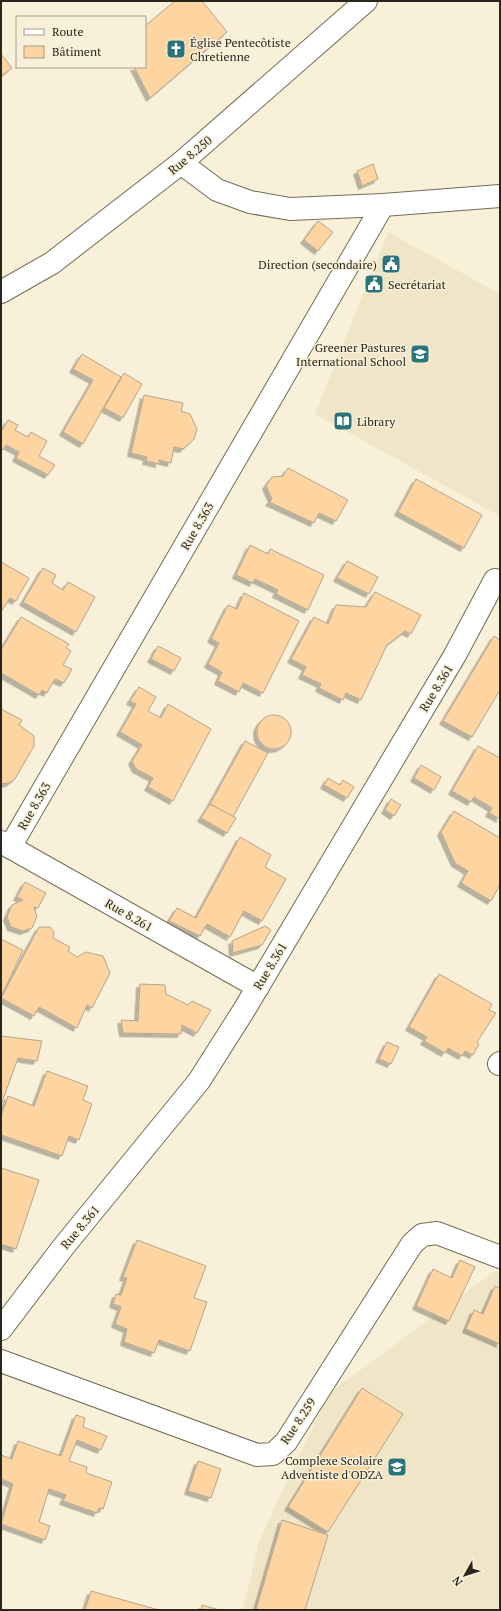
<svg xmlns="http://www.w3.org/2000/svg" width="501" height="1611" viewBox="0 0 501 1611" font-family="'PT Serif',serif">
  <defs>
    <filter id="shadow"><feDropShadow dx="-3.5" dy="3.5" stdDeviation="0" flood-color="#0004"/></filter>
  </defs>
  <rect width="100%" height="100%" fill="#f8f0d8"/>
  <g fill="#f0e5c6">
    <path d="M388 232 500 294V516L315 414Z"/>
    <path d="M495 1271 500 1273V1610H243L259 1541 329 1393Z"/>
  </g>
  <g fill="#fed4a0" stroke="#b4a491" filter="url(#shadow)">
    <path d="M175 1H202L227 32 150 98 134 67H145V26Z"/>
    <path d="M1 54 12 68 1 76Z"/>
    <path d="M373 164 378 179 362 186 357 171Z"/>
    <path d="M318 221 333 232 318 251 304 240Z"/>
    <path d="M82 354 121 377 83 444 63 432 93 380 73 369Z"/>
    <path d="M124 373 142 384 123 418 104 408Z"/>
    <path d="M144 395 183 403 181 411 190 414 197 429 194 439 183 449 174 447 171 463 159 460V464L146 461 147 457 131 453Z"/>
    <path d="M8 420 18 425 15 430 28 437 31 432 47 441 39 456 55 465 48 475 16 458 19 452 6 445 3 450 1 449V432Z"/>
    <path d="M288 468 348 500 336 521 319 513 314 523 269 502 272 499 266 486 272 477 283 476Z"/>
    <path d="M416 479 482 515 464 548 398 512Z"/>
    <path d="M250 545 268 554 270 549 324 575 308 610 276 594 278 590 255 579 253 583 236 575Z"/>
    <path d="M347 561 378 577 369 594 337 578Z"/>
    <path d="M1 562 29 578 16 601 10 598 1 612Z"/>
    <path d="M43 568 56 575 52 583 63 590 68 582 95 597 76 632 23 602Z"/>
    <path d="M375 592 421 615 411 634 405 631 387 645 361 700 346 693 343 700 319 688 321 684 302 675 306 667 291 659 314 617 328 624 336 605 366 607Z"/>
    <path d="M244 593 299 621 263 693 243 683 239 692 218 681 222 672 208 664 219 643 211 639 228 605 237 609Z"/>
    <path d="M21 617 69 644 66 648 71 651 63 665 72 669 64 683 55 679 47 693 42 690 39 695 1 673V650Z"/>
    <path d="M494 636 500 640V690L472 737 443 721Z"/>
    <path d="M158 646 181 658 174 671 151 659Z"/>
    <path d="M139 687 156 697 148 711 161 718 168 704 211 729 173 801 148 787 153 778 136 769 132 761 142 745 120 732 136 704 130 701Z"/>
    <path d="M1 709 22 720 19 725 34 736V746L15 779 9 783 1 784Z"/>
    <circle cx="274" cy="732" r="17"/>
    <path d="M245 741 268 753 233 817 210 804Z"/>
    <path d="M478 746 500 758V819L489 813 492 808 474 797 471 802 452 791Z"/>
    <path d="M421 765 441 777 434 790 414 778Z"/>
    <path d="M328 778 340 785 343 780 354 787 347 798 324 785Z"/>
    <path d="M391 799 401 805 394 816 385 810Z"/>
    <path d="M210 804 236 818 227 833 201 818Z"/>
    <path d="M454 811 500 838V885L491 901 461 883 468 871 455 863 441 832Z"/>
    <path d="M240 837 271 855 265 867 286 879 262 921 244 911 230 937 207 924 200 936 169 921 177 908 196 918Z"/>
    <path d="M25 882 46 893 38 908 34 907 37 916 32 928 23 931 11 927 7 917 12 905 23 900 17 897Z"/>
    <path d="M265 926 271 930 262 945 233 953 232 941Z"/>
    <path d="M39 927H50L54 932 53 938 70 947 68 951 77 957 86 952 103 956 110 973 92 1008 87 1005 77 1028 39 1007 34 1016 1 998Z"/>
    <path d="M1 939 23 950 1 997Z"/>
    <path d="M439 974 492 1004 489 1010 496 1013 477 1042 479 1044 473 1055 465 1051 462 1056 448 1048 445 1053 424 1041 427 1037 409 1027Z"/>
    <path d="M140 984 165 985 166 994 188 1005 192 1001 211 1010 197 1033 182 1025 181 1034 123 1033 121 1020 138 1021Z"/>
    <path d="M1 1036 42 1041 37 1061 18 1058 1 1105Z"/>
    <path d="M387 1042 399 1047 391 1064 379 1059Z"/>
    <path d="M47 1071 88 1086 83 1100 92 1104 79 1140 69 1136 62 1156 1 1135V1116L8 1096 34 1106Z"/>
    <path d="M1 1168 39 1180 16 1249 1 1244Z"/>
    <path d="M137 1240 206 1266 194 1298 207 1302 190 1351 159 1340 154 1353 124 1342 127 1329 115 1324 121 1307 113 1304 116 1294 121 1295 127 1278 123 1277Z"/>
    <path d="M460 1260 475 1267 449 1321 416 1306 433 1269 452 1278Z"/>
    <path d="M495 1286 500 1288V1344L466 1329 474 1310 483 1314Z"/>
    <path d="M362 1388 403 1414 328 1532 288 1507Z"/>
    <path d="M76 1415 85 1418 83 1427 107 1436 101 1450 77 1440 69 1461 87 1467 86 1473 112 1482 103 1509 99 1508 97 1513 63 1501 66 1495 49 1489 39 1522 50 1526 45 1540 1 1524 13 1484 1 1479V1455L12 1459 18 1441 61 1456Z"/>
    <path d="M198 1461 221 1469 211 1498 188 1491Z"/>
    <path d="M282 1520 328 1535 305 1610H256Z"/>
    <path d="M91 1591 159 1610H85Z"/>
    <path d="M202 1605 219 1610H201Z"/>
  </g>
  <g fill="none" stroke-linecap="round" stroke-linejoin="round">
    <g stroke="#736c57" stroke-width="24">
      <g id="minor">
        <path d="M181 163 217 190 250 202 290 209 383 205 500 196"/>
        <path d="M1 842 258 987"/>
        <path d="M10 847 383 205"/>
        <path d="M499 1064 500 1063"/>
        <path d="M1 1329 64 1246 199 1081 244 1010 455 655 495 580 500 583"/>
        <path d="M1 1361 257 1455 273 1454 286 1442 412 1244 422 1235 437 1233 500 1257"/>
      </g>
    </g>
    <g stroke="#736c57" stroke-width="24">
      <path id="tertiary" d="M1 292 52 263 181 163 366 1"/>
    </g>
    <use href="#minor" stroke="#fff" stroke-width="22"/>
    <use href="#tertiary" stroke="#fff" stroke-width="22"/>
  </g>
  <defs>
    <g id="church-square" transform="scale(1)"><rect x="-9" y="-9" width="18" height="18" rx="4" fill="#2b757a" stroke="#f8f0d8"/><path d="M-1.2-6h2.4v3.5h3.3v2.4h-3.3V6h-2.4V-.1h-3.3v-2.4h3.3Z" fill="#fff"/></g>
    <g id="civic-square" transform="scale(1)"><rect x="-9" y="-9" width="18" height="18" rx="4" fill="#2b757a" stroke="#f8f0d8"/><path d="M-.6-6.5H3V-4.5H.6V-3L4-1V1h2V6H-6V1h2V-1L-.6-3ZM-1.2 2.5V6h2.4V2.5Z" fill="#fff"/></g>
    <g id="school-square" transform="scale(1)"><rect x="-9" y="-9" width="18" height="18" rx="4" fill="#2b757a" stroke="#f8f0d8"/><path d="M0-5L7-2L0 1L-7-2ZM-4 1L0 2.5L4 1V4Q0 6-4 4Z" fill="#fff"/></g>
    <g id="library-square" transform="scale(1)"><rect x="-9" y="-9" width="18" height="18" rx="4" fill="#2b757a" stroke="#f8f0d8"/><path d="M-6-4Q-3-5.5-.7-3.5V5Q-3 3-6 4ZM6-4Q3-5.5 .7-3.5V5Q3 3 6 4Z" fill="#fff"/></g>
  </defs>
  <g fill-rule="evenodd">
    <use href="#church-square" x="176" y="49"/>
    <use href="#civic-square" x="391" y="264"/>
    <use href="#civic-square" x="374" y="284"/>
    <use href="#school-square" x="420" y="354"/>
    <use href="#library-square" x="343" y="421"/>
    <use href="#school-square" x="397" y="1467"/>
  </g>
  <g text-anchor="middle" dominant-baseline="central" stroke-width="3" stroke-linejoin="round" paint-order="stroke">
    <g font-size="12" fill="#29261d" stroke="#f8f0d8" text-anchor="start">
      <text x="190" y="42">Église Pentecôtiste<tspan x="190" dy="14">Chretienne</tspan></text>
      <text x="377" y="264" text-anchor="end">Direction (secondaire)</text>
      <text x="388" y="284">Secrétariat</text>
      <text x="406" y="347" text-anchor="end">Greener Pastures<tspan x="406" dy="14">International School</tspan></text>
      <text x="357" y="421">Library</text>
      <text x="383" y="1460" text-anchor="end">Complexe Scolaire<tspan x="383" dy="14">Adventiste d'ODZA</tspan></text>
    </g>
    <g font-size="12" fill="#29261d" stroke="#f8f0d8">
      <text transform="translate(190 155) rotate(-40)">Rue 8.250</text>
      <text transform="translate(197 526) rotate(-60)">Rue 8.363</text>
      <text transform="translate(436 688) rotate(-59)">Rue 8.361</text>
      <text transform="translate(34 806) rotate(-60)">Rue 8.363</text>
      <text transform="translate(129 915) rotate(30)">Rue 8.261</text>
      <text transform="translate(270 966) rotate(-59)">Rue 8.361</text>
      <text transform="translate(80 1227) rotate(-50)">Rue 8.361</text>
      <text transform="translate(298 1421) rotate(-56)">Rue 8.259</text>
    </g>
  </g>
  <rect width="501" height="1611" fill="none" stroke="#29261d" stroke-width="4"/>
  <rect x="16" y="16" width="130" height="52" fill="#f8f0d8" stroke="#a59f8d"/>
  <rect x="24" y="29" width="20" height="6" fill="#ffffff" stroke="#a59f8d"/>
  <text x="52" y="36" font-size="12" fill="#29261d">Route</text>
  <rect x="24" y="46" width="20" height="12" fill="#fed4a0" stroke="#a59f8d"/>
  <text x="52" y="56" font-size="12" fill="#29261d">Bâtiment</text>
  <g transform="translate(465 1575) rotate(231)" stroke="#f8f0d8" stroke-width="3" paint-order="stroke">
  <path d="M0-3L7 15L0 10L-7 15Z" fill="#29261d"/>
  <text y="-6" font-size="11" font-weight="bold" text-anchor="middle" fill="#29261d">N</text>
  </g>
</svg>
